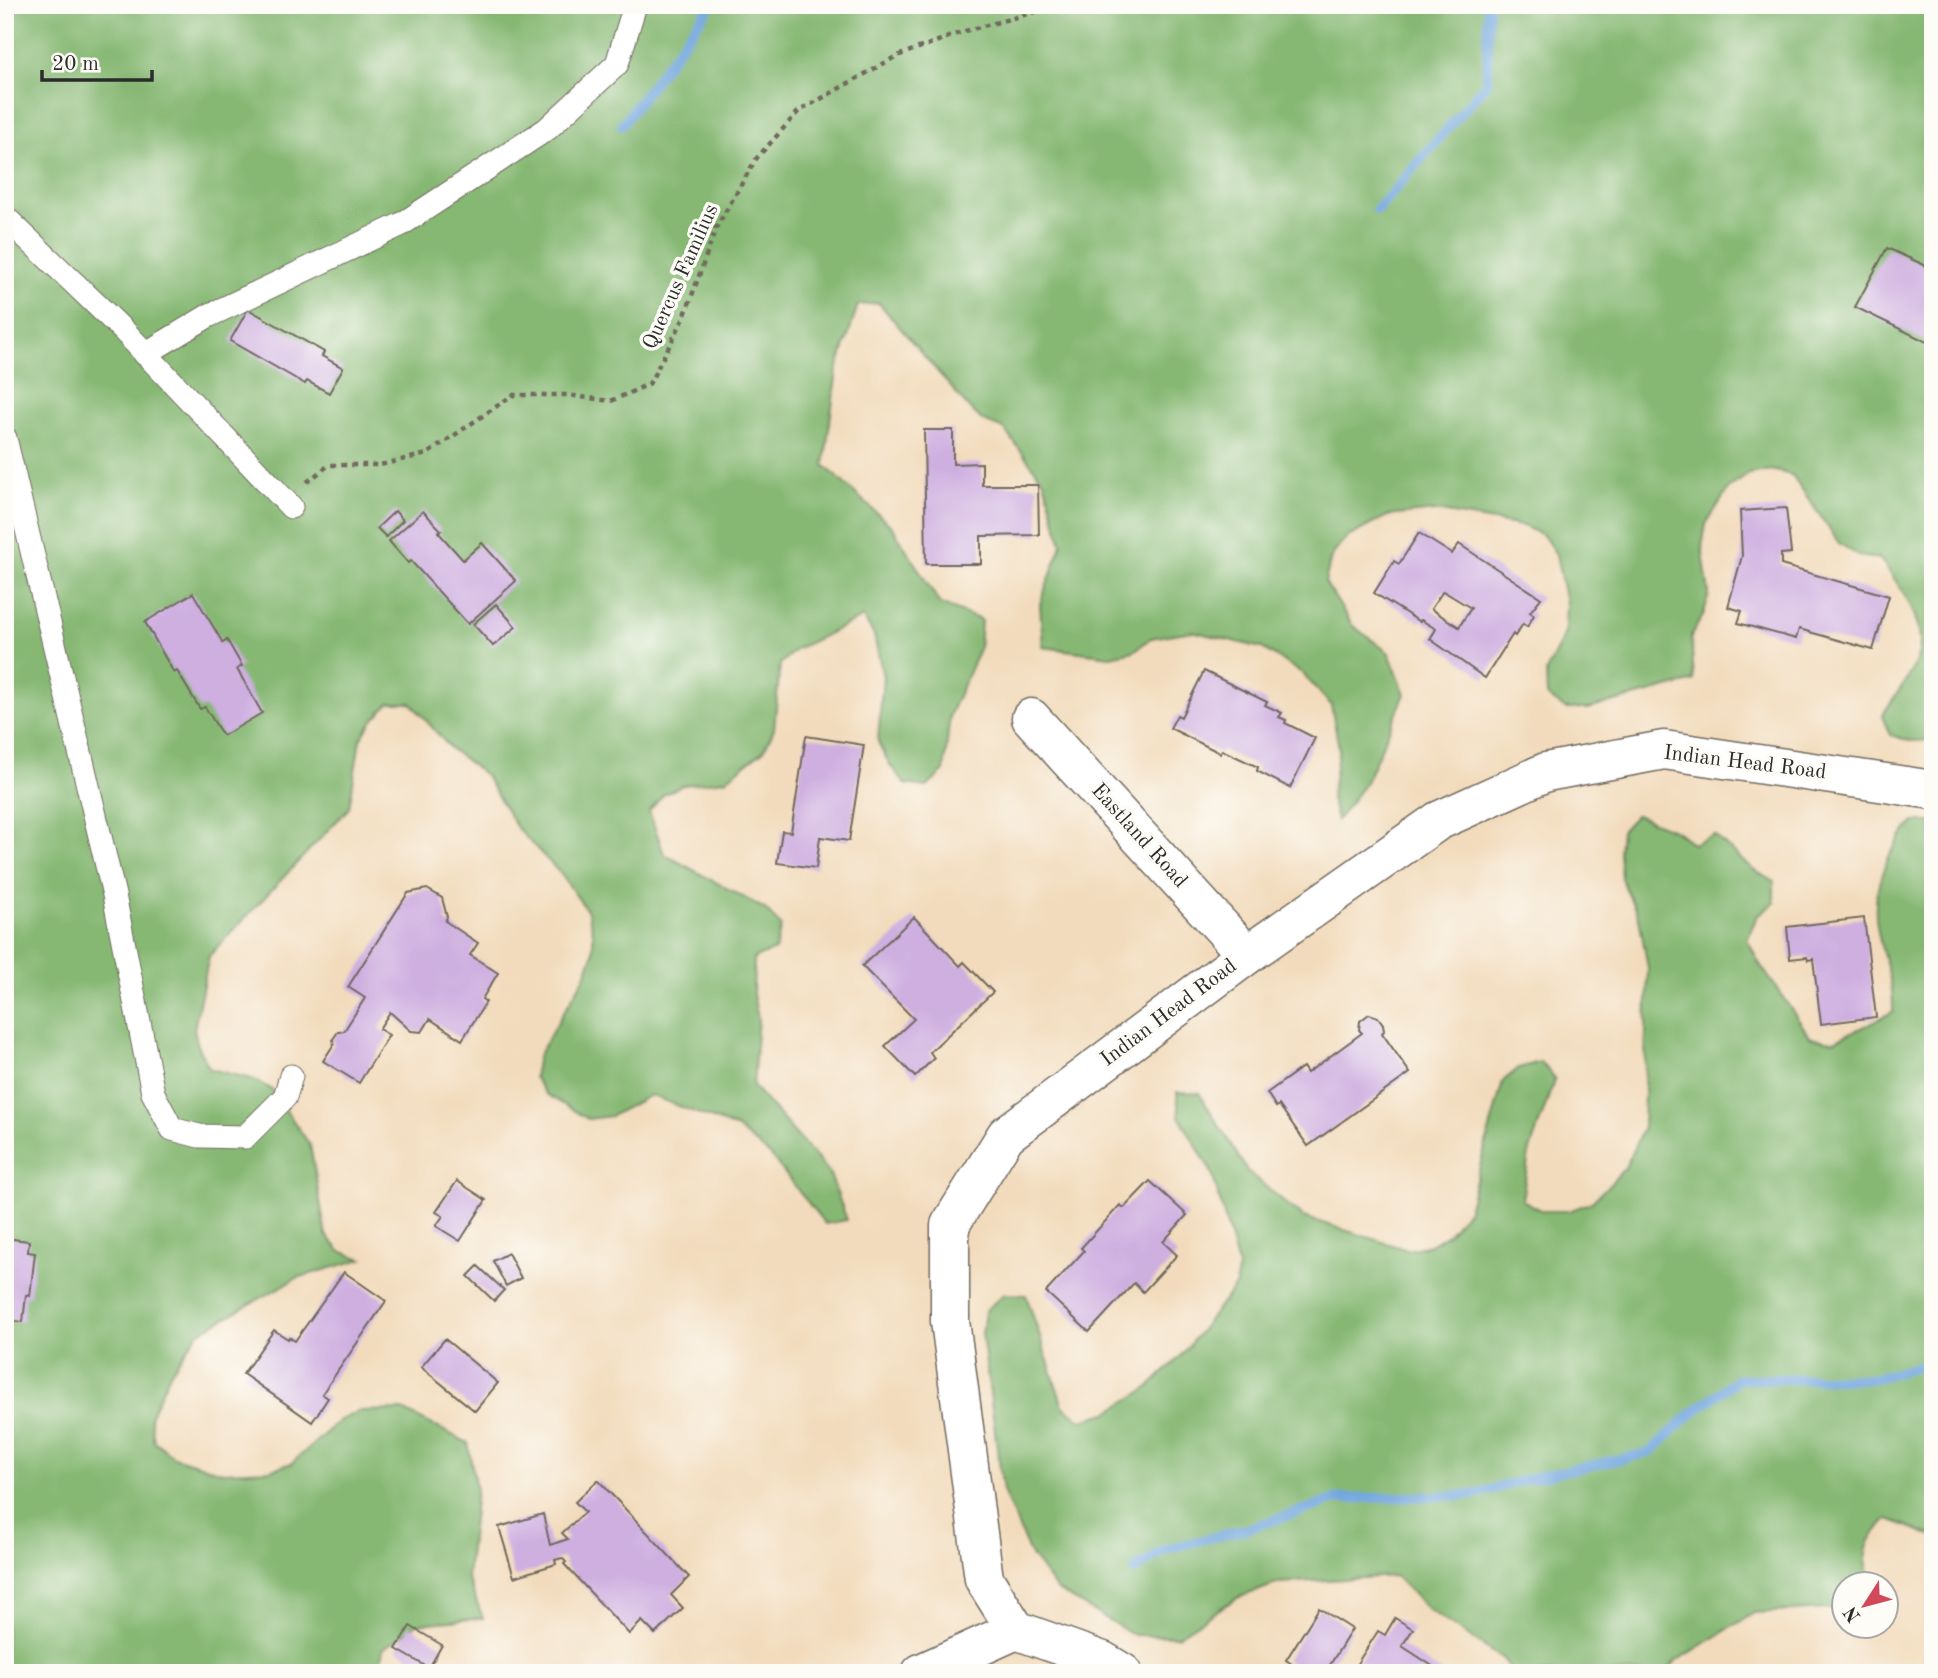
<svg xmlns="http://www.w3.org/2000/svg" width="1938" height="1678" viewBox="0 0 1938 1678" font-family="'Old Standard TT',serif">
  <rect width="100%" height="100%" fill="#fdfcf7"/>
  <filter id="ink" filterUnits="userSpaceOnUse"><feTurbulence type="fractalNoise" baseFrequency=".0143" numOctaves="2"/><feDisplacementMap in="SourceGraphic" scale="14" xChannelSelector="R" yChannelSelector="G"/><feConvolveMatrix kernelMatrix="1 2 1 2 8 2 1 2 1" color-interpolation-filters="sRGB"/></filter>
  <filter id="wash" filterUnits="userSpaceOnUse"><feTurbulence type="fractalNoise" baseFrequency=".00686" numOctaves="4" result="noise"/><feDisplacementMap in="SourceGraphic" scale="28" xChannelSelector="R" yChannelSelector="G"/><feGaussianBlur stdDeviation="1.57" result="paint"/><feColorMatrix in="noise" values="0 0 0 0 0 0 0 0 0 0 0 0 0 0 0 0 0 1.4 0 .05"/><feComposite in="paint" operator="in"/></filter>
  <g filter="url(#wash)">
    <rect width="100%" height="100%" fill="#f2dbbc"/>
    <g fill="#86b873" stroke="#58724f" stroke-width="2">
      <path d="M5 5H1933V740L1910 741 1890 735 1882 716C1892 699 1910 678 1917 659 1930 626 1899 584 1880 559L1859 556 1839 543 1792 475 1771 470 1749 474 1729 488 1706 524 1702 547 1709 594 1703 616 1691 635 1694 681 1588 709H1566L1547 696 1546 672 1565 633 1566 603 1556 554 1543 535 1523 526 1435 511 1387 516 1346 538 1331 557 1325 582 1352 625 1389 653 1405 694 1366 782 1337 820 1331 798 1339 748 1331 705 1302 673 1262 648 1192 631 1151 638 1134 651 1110 656 1043 647 1040 604 1062 544 1044 481 1004 429 983 421 968 407 879 303 858 305 837 370 824 465 893 528 940 604 981 620 979 649 950 714 944 771 927 787 905 784 890 765 878 742 883 676 874 635 863 617 796 649 780 664 774 729 764 750 725 780 683 785 664 794 649 811 664 854 765 909 781 926 775 950 754 958 753 995 758 1018 753 1086 829 1172 847 1220 825 1224 770 1155 736 1128 650 1095 611 1116 588 1119 546 1094 534 1077 538 1056 585 976 593 955V933L588 912 560 873 517 828 485 775 451 749 411 703H389L373 720 360 740 349 808 209 956 194 1029 199 1050 210 1069 252 1079 271 1089 310 1145 326 1235 340 1251 362 1259 297 1278 198 1333 170 1373 150 1417 154 1441 174 1457 223 1472 270 1470 292 1463 340 1420 360 1411 403 1410 468 1443 476 1490 467 1577 483 1618 417 1624 383 1649 378 1673H5Z"/>
      <path d="M1636 815 1676 831 1693 844 1714 835 1753 870 1774 881V903L1757 916 1747 939 1759 963 1811 1038 1834 1041 1893 1012C1894 978 1882 958 1877 926 1871 888 1888 848 1914 822H1933V1536L1888 1519C1878 1529 1866 1540 1866 1556 1865 1566 1872 1574 1868 1583L1843 1584V1608L1754 1613 1675 1662 1665 1673H1514L1503 1659 1429 1610 1395 1576 1279 1583 1237 1598 1177 1636 1134 1635 1057 1590 1030 1554 1003 1491 982 1334 985 1311 1004 1294 1026 1295 1063 1406 1081 1420 1107 1413 1148 1388 1179 1358 1236 1285 1238 1265 1212 1173 1179 1116 1177 1092 1199 1093 1248 1172 1303 1217 1408 1250 1430 1245 1449 1233 1468 1210 1503 1081 1519 1068 1540 1062 1555 1078 1529 1153 1522 1200 1543 1211H1569L1592 1202 1625 1168 1643 1128 1648 968 1639 918 1621 878 1619 852 1621 831Z"/>
    </g>
    <g fill="none" stroke-linecap="round" stroke-linejoin="round">
      <g stroke="#6fa5dd" stroke-width="10">
        <path d="M622 125 711 5"/>
        <path d="M1377 210 1487 83 1488 5"/>
        <path d="M1135 1570 1166 1549 1250 1528 1337 1499 1471 1495 1536 1477 1649 1453 1692 1413 1738 1379H1872L1933 1363"/>
      </g>
    </g>
    <g id="blocks">
      <g fill="#ceafe0" fill-rule="evenodd">
        <path d="M1887 248 1933 269V345L1855 307Z"/>
        <path d="M248 309 324 352 322 356 343 368 329 393 307 381 305 384 230 341Z"/>
        <path d="M924 430H953V464L982 463V485H1038L1039 535 981 536V564H926Z"/>
        <path d="M1786 508 1791 553 1781 554V565L1889 596 1873 650 1799 629 1796 639 1738 623 1742 611 1728 607 1742 556 1740 511Z"/>
        <path d="M395 511 403 520 386 537 377 528Z"/>
        <path d="M423 511 441 530 438 532 463 560 482 543 516 581 468 624 411 561 408 563 389 541Z"/>
        <path d="M1419 533 1452 554 1459 544 1541 598 1530 612 1534 615 1527 627 1523 624 1515 636 1513 634 1485 678 1430 639 1436 629 1421 620 1420 622 1374 593 1394 561 1399 564ZM1443 591 1471 608 1459 627 1431 609Z"/>
        <path d="M193 593 223 643 227 640 242 666 237 669 262 713 223 736 205 707 200 709 177 671 174 673 145 622Z"/>
        <path d="M496 604 516 627 493 646 473 624Z"/>
        <path d="M1204 671 1267 702 1265 705 1282 713 1279 717 1286 720 1285 723 1315 738 1290 788 1257 771 1258 767 1222 750 1220 753 1170 728 1177 715 1181 717Z"/>
        <path d="M806 736 864 745 849 841 820 837 816 868 777 863 782 831 791 832Z"/>
        <path d="M427 889 442 898 447 917 445 921 478 943 470 955 498 973 482 999 486 1002 462 1040 430 1019 422 1032 411 1031 390 1012 379 1029 389 1035 359 1083 323 1061 334 1044 333 1039 338 1032 344 1031 365 998 348 987 408 893Z"/>
        <path d="M914 917 960 966 964 962 993 992 930 1052 934 1058 915 1077 885 1046 914 1019 862 966Z"/>
        <path d="M1864 918 1876 1017 1821 1024 1813 959 1808 960 1807 957 1790 959 1787 927Z"/>
        <path d="M1369 1014 1378 1017 1383 1024 1384 1031 1382 1033 1410 1073 1308 1146 1279 1105 1276 1107 1267 1093 1303 1067 1307 1073 1362 1033 1359 1030 1360 1021Z"/>
        <path d="M457 1181 486 1200 460 1241 436 1226 443 1216 436 1212Z"/>
        <path d="M1150 1181 1187 1215 1163 1242 1177 1255 1143 1292 1134 1283 1089 1332 1046 1292 1084 1251 1081 1248 1120 1205 1124 1208Z"/>
        <path d="M5 1238 29 1241 28 1252 35 1253 30 1296 26 1295 23 1322 5 1320Z"/>
        <path d="M508 1253 521 1278 506 1286 493 1261Z"/>
        <path d="M478 1266 504 1290 494 1301 468 1276Z"/>
        <path d="M344 1272 386 1301 322 1394 328 1398 312 1422 243 1374 274 1330 288 1339 289 1337 295 1341Z"/>
        <path d="M445 1339 498 1383 475 1411 421 1367Z"/>
        <path d="M598 1480 689 1577 671 1595 683 1608 655 1634 642 1621 629 1634 564 1564 566 1562 562 1558 555 1560 556 1564 514 1577 499 1527 543 1514 550 1545 568 1539 562 1533 585 1512 575 1502Z"/>
        <path d="M1319 1608 1352 1629 1325 1673H1305L1286 1660Z"/>
        <path d="M1395 1618 1413 1629 1402 1646 1443 1673H1351L1378 1631 1385 1635Z"/>
        <path d="M410 1626 442 1645 429 1668 396 1649Z"/>
      </g>
    </g>
  </g>
  <g filter="url(#ink)">
    <use href="#blocks" fill-opacity="0" stroke="#71695e" stroke-width="2"/>
    <g fill="none" stroke-linecap="round" stroke-linejoin="round">
      <g stroke="#71695e" stroke-width="25">
        <g id="service">
          <path d="M5 217 125 332 291 507"/>
          <path d="M145 354 208 316 402 224 547 129 617 64 635 5"/>
          <path d="M5 438 114 895 153 1093 172 1129 199 1136 245 1137 285 1097 291 1076"/>
        </g>
      </g>
      <g stroke="#71695e" stroke-width="41">
        <g id="minor">
          <path d="M1031 718 1247 955"/>
          <path d="M921 1673 1016 1630"/>
          <path d="M1123 1673 1103 1661 1016 1630 984 1579 950 1321V1225L1006 1135 1247 955 1438 821 1546 772 1664 750 1933 790"/>
        </g>
      </g>
      <path stroke="#71695e" stroke-width="4.5" stroke-dasharray="5 5" stroke-linecap="butt" d="M307 482 329 465H380L427 454 513 395H567L611 401 649 384 684 318 716 228 756 159 799 111 897 56 965 31 1035 12 1041 5"/>
      <use href="#service" stroke="#fff" stroke-width="23"/>
      <use href="#minor" stroke="#fff" stroke-width="38"/>
    </g>
  </g>
  <g text-anchor="middle" dominant-baseline="central" stroke-width="7" stroke-linejoin="round" paint-order="stroke">
    <g font-size="21" fill="#2b2b2b" stroke="#fdfcf7">
      <text transform="translate(681 277) rotate(-66)">Quercus Familius</text>
      <text transform="translate(1745 763) rotate(7)">Indian Head Road</text>
      <text transform="translate(1139 836) rotate(48)">Eastland Road</text>
      <text transform="translate(1169 1013) rotate(-37)">Indian Head Road</text>
    </g>
  </g>
  <rect width="1938" height="1678" fill="none" stroke="#fdfcf7" stroke-width="28"/>
  <g transform="translate(1865 1605) rotate(234)"><circle r="33" fill="#fdfcf7" stroke="#a9a8a5" stroke-width="2"/>
  <path d="M0-5L12 26L0 18L-12 26Z" fill="#d1495b"/>
  <text y="-10" font-size="19" font-weight="bold" text-anchor="middle" fill="#2b2b2b">N</text>
  </g>
  <path d="M42 70v10h110v-10" fill="none" stroke="#2b2b2b" stroke-width="3.5"/>
  <text x="52" y="70" font-size="21" fill="#2b2b2b" stroke="#fdfcf7" stroke-width="5" paint-order="stroke">20 m</text>
</svg>
